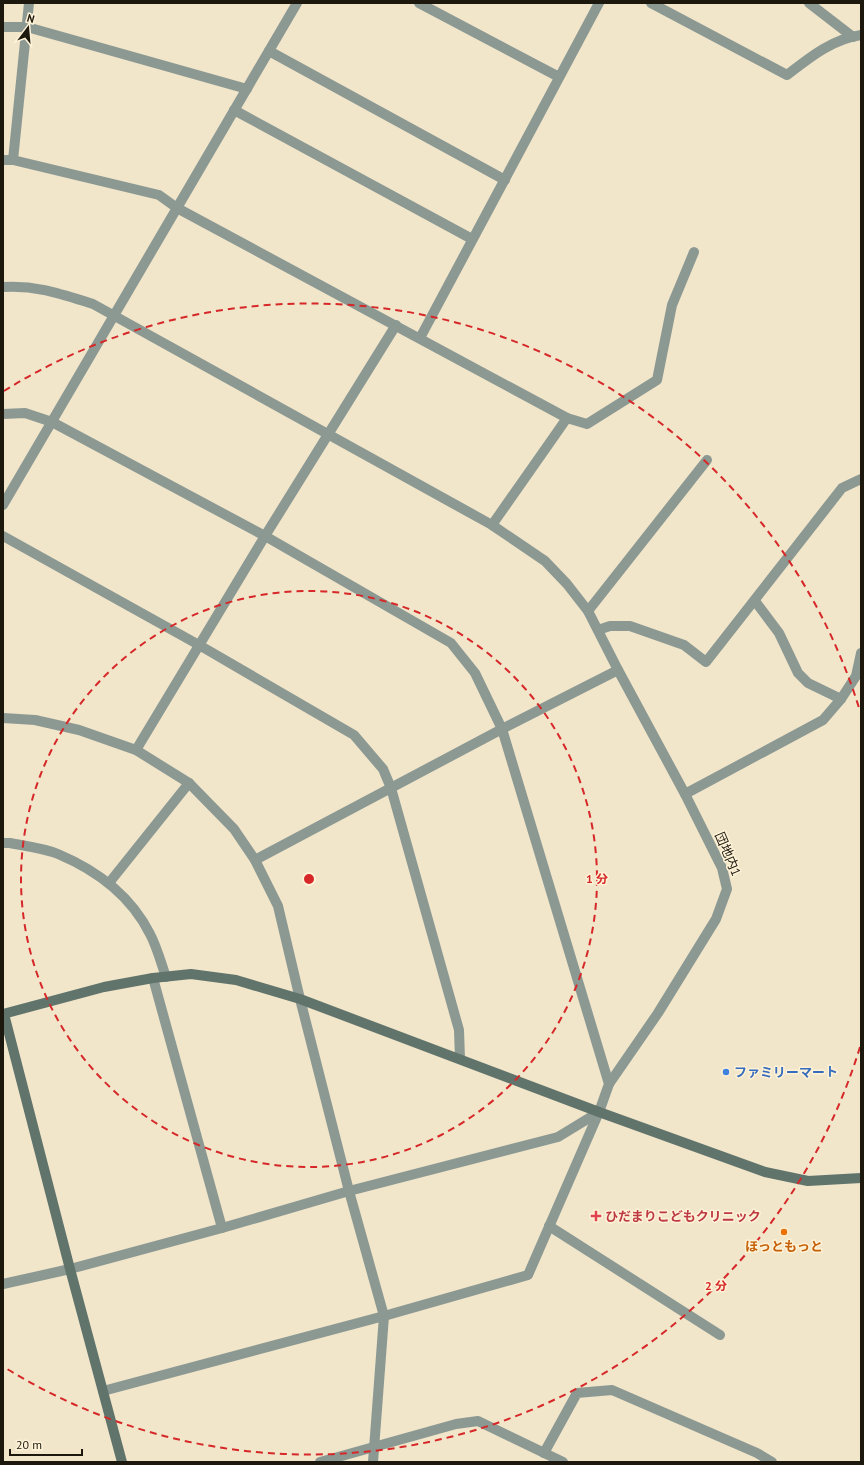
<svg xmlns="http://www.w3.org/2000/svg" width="864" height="1465" viewBox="0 0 864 1465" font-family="'PT Sans','Noto Sans JP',sans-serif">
  <rect width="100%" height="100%" fill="#f1e5ca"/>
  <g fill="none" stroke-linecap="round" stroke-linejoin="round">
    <g stroke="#8c9993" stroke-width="10">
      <path d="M419 3 559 77"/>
      <path d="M651 3 787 75C809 58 832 39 861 35"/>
      <path d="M809 3 853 37"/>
      <path d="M3 27H27L247 89"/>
      <path d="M269 51 505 180"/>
      <path d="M234 110 472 239"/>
      <path d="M3 160H13L159 195 177 208 567 418 492 525 545 561 567 584 588 611 618 670 502 729 255 860"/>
      <path d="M13 160 29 3"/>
      <path d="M3 287C37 285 61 294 93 304L492 525"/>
      <path d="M420 338 599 3"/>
      <path d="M3 414 25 413 52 422 265 536 451 643 475 673 502 729 609 1084 599 1112 528 1275 384 1316 103 1391"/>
      <path d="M567 418 587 424 657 380 672 305 694 252"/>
      <path d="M3 505 297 3"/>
      <path d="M3 536 199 645 354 735 383 769 391 788 459 1030 460 1059"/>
      <path d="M755 601 779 633 798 673 808 683 841 699"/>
      <path d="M588 611 707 460"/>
      <path d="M598 630 610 626H630L684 645 706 662 842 488 861 479"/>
      <path d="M3 718 35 720 79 730 136 750 189 783 234 829 255 860 278 906 300 999 349 1191 384 1316 373 1462"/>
      <path d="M136 750 265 536 396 325"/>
      <path d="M685 794 823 720 841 699 856 676 861 653"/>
      <path d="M3 843H10C25 846 44 848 58 854 96 870 131 896 150 934 157 947 161 963 166 977"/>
      <path d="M109 883 189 783"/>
      <path d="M153 978 222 1228"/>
      <path d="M609 1084 658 1013 716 919 727 889 722 868 685 794 618 670"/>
      <path d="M549 1226 720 1335"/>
      <path d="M3 1284 70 1269 222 1228 349 1191 558 1137 599 1112"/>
      <path d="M544 1453 577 1393 612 1390 757 1453 772 1462"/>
      <path d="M320 1462 456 1424 478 1421 563 1462"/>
    </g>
    <g stroke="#61746c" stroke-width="10">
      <path d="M3 1014 104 987 153 978 191 974 236 980 300 999 599 1112 765 1172 808 1181 861 1178"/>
      <path d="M4 1014 70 1269 122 1462"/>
    </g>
  </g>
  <g fill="none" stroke="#d62828" stroke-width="2" stroke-dasharray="7 5">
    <circle cx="309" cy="879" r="288"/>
    <path d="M860 1047A576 576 0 0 1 4 1367M4 391A576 576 0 0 1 860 711"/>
  </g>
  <circle fill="#3f7fe0" stroke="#fef2d7" stroke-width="1.5" cx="726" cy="1072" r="4"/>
  <path fill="#e0444e" stroke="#fef2d7" stroke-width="1.5" d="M594 1210h4v4h4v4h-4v4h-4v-4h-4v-4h4z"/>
  <circle fill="#e8710a" stroke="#fef2d7" stroke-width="1.5" cx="784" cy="1232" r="4"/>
  <g text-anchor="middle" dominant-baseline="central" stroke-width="3" stroke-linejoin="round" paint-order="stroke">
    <g font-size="13" fill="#1c180e" stroke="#fef2d7">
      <text transform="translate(728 854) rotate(67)">団地内1</text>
    </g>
    <g font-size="13" font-weight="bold" fill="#366cbe" stroke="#fef2d7" text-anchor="start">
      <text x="734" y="1072">ファミリーマート</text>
    </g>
    <g font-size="13" font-weight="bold" fill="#be3a42" stroke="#fef2d7" text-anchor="start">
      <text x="605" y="1216">ひだまりこどもクリニック</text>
    </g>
    <g font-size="13" font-weight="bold" fill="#c56008" stroke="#fef2d7">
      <text x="784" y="1246">ほっともっと</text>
    </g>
  </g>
  <circle cx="309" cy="879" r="6" fill="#d62828" stroke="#fef2d7" stroke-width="2"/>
  <g font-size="12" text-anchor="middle" font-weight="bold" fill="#d62828" stroke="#fef2d7" stroke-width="3" stroke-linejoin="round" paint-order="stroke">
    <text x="597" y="883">1 分</text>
    <text x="716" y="1290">2 分</text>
  </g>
  <rect width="864" height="1465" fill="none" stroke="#1c180e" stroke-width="8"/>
  <g transform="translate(28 28) rotate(16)" stroke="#fef2d7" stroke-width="3" paint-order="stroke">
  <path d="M0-3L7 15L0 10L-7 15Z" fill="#1c180e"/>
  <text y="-6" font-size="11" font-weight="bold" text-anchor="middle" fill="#1c180e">N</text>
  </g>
  <path d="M10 1449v6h72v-6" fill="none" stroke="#1c180e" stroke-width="2"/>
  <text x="16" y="1449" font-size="12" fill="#1c180e" stroke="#fef2d7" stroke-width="3" paint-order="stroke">20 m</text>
</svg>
